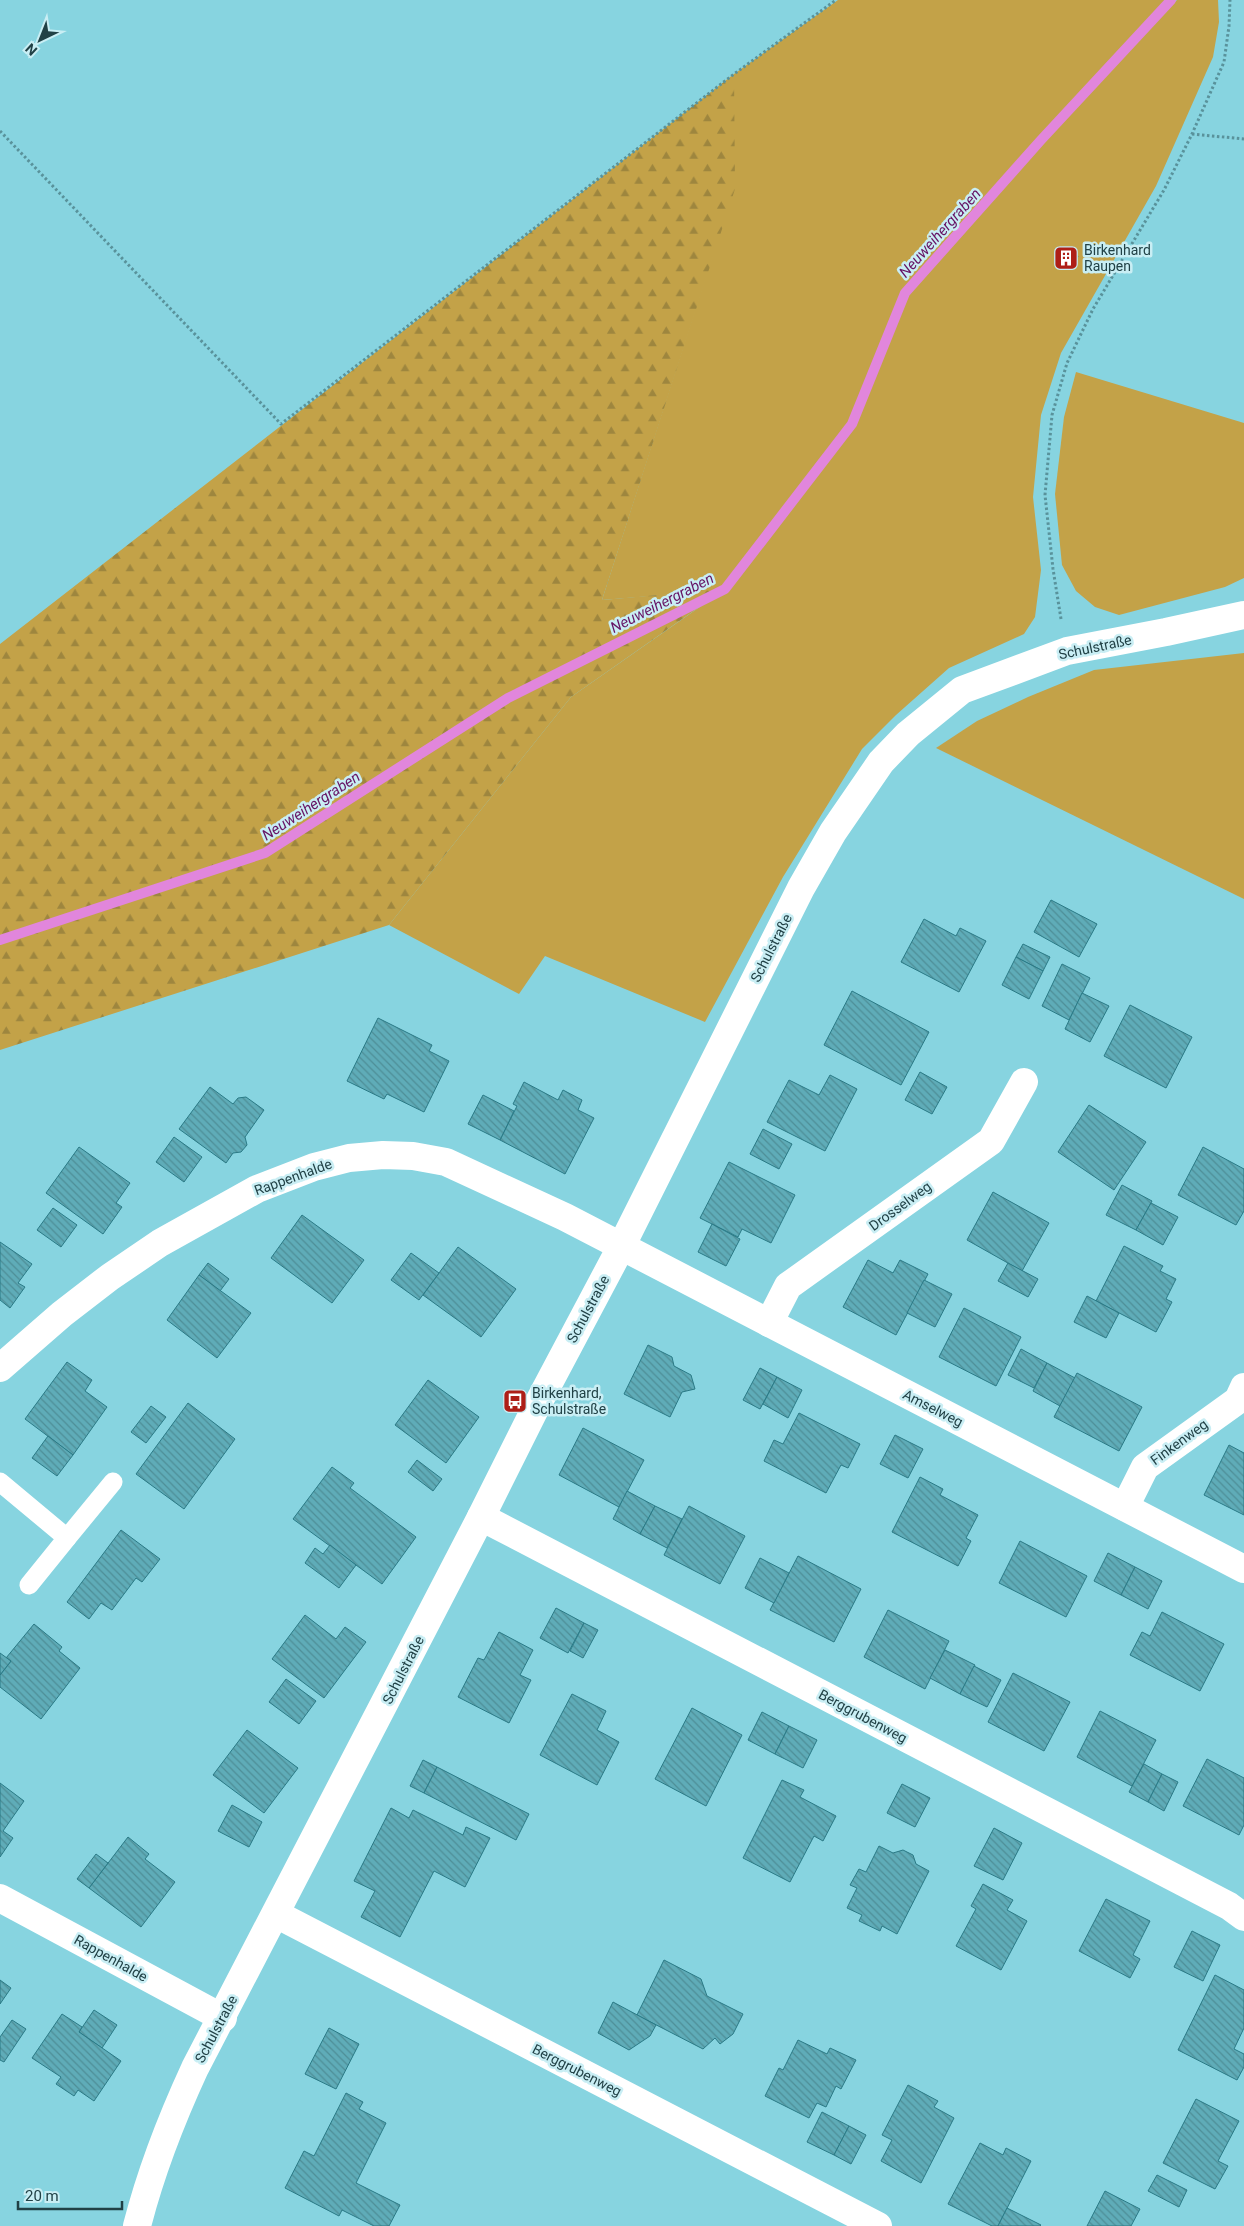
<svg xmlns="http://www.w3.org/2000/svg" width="1244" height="2226" viewBox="0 0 1244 2226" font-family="Roboto,sans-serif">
  <defs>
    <pattern id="forest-firs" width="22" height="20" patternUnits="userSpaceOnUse" patternTransform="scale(1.25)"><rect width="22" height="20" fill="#c3a248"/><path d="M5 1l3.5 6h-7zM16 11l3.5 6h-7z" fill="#9e863e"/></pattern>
    <pattern id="building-back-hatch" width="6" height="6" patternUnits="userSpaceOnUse" patternTransform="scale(1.25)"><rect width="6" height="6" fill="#5facb8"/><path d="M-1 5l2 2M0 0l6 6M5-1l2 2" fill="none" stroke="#4e8e97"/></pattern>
  </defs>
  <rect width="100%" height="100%" fill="#87d4e0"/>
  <g fill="#c3a248">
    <path d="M838 0H1170L1064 117 1177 0H1218L1219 22 1213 57 1156 186 1061 353 1041 415 1033 497 1041 570 1035 617 1024 634 949 668 896 715 862 749 783 877 705 1022 545 956 519 994 389 925 571 697 724 590 602 600 734 189V74Z"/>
    <path d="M1076 372 1244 423V578L1225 587 1119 615 1095 607 1076 591 1062 565 1055 494 1064 417Z"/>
    <path d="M1244 653V899L936 748 977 721 1028 697 1094 670Z"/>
  </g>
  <path fill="url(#forest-firs)" d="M734 74 735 189 602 600 725 589 571 697 389 925 0 1050V644Z"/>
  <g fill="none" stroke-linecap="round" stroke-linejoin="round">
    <path stroke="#e186dc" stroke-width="10" d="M0 940 265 853 508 698 725 589 852 424 905 293 1041 140 1171 0"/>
  </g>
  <g fill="url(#building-back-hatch)" stroke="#2a7a86">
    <path d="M1061 247 1078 256 1072 269 1055 261Z"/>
    <path d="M1051 900 1097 924 1079 957 1034 932Z"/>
    <path d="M924 919 956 936 960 928 986 941 959 992 901 962Z"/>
    <path d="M1023 944 1050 957 1043 971 1016 957Z"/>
    <path d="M1016 957 1043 971 1029 999 1002 985Z"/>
    <path d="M1062 964 1090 978 1069 1020 1042 1006Z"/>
    <path d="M852 991 929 1032 901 1085 824 1045Z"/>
    <path d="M1082 993 1109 1006 1090 1042 1065 1029Z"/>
    <path d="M1130 1005 1192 1037 1166 1088 1104 1056Z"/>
    <path d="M378 1018 432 1045 429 1051 449 1061 424 1112 387 1094 384 1099 347 1081Z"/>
    <path d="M920 1072 947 1087 932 1114 905 1100Z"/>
    <path d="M830 1075 857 1089 825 1151 767 1122 789 1080 819 1095Z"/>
    <path d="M524 1082 558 1100 563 1090 582 1100 578 1110 594 1118 565 1174 500 1140 517 1106 513 1104Z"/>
    <path d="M210 1087 233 1104 238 1098 246 1097 264 1110 245 1137 247 1145 241 1152 233 1153 226 1163 179 1129Z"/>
    <path d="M483 1095 514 1111 500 1140 468 1124Z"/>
    <path d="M1089 1105 1146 1142 1114 1190 1058 1152Z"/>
    <path d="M763 1129 792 1144 779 1169 750 1154Z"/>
    <path d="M174 1137 202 1157 184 1182 156 1162Z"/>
    <path d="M79 1147 130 1183 116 1203 122 1207 103 1234 46 1193Z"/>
    <path d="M1203 1147 1244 1169V1211L1236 1225 1178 1195Z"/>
    <path d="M729 1162 795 1195 771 1243 742 1229 738 1237 700 1218Z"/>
    <path d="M1122 1185 1152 1201 1136 1230 1106 1215Z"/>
    <path d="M993 1192 1049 1223 1022 1271 967 1240Z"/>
    <path d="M1151 1203 1178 1217 1163 1245 1136 1230Z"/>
    <path d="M53 1208 77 1225 61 1247 37 1230Z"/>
    <path d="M302 1215 364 1260 332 1303 271 1258Z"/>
    <path d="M712 1224 740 1239 726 1266 698 1252Z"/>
    <path d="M0 1242 32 1264 18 1283 25 1287 10 1308 0 1300Z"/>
    <path d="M1124 1246 1163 1266 1160 1271 1176 1279 1166 1299 1172 1302 1156 1332 1096 1301Z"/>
    <path d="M458 1247 516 1289 481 1337 423 1295Z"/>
    <path d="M411 1253 439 1273 419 1300 391 1280Z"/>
    <path d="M868 1260 893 1273 900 1260 928 1274 896 1335 843 1307Z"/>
    <path d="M208 1263 229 1279 220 1291 199 1275Z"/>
    <path d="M1008 1263 1038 1279 1028 1297 998 1281Z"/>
    <path d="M199 1275 251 1313 217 1358 167 1320Z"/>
    <path d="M924 1280 952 1294 935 1327 907 1313Z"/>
    <path d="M1087 1296 1119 1313 1106 1338 1074 1322Z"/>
    <path d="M964 1308 1021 1337 996 1386 939 1357Z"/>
    <path d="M648 1345 672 1357 674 1366 691 1375 695 1389 682 1392 670 1417 624 1394Z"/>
    <path d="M1021 1349 1047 1363 1034 1388 1008 1375Z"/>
    <path d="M67 1362 92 1380 85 1391 107 1407 73 1455 25 1419Z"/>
    <path d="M1047 1363 1075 1378 1060 1406 1033 1391Z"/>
    <path d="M760 1368 777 1377 760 1409 743 1400Z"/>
    <path d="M1077 1373 1142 1407 1119 1451 1054 1417Z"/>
    <path d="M777 1377 802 1390 788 1418 763 1404Z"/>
    <path d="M428 1380 479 1417 446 1463 395 1425Z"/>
    <path d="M188 1403 235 1439 184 1509 136 1474Z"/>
    <path d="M151 1406 166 1417 146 1443 131 1432Z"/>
    <path d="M799 1413 860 1444 848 1468 841 1465 826 1493 764 1461 774 1440 783 1444Z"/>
    <path d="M583 1428 644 1460 619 1507 559 1475Z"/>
    <path d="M895 1435 923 1449 908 1478 880 1464Z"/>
    <path d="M48 1436 73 1455 57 1476 32 1458Z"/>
    <path d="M1229 1445 1244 1453V1515L1204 1495Z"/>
    <path d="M417 1460 442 1479 433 1491 408 1472Z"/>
    <path d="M332 1467 354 1483 350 1488 416 1537 382 1584 293 1519Z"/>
    <path d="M920 1477 943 1489 940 1495 978 1515 966 1538 971 1541 958 1566 892 1532Z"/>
    <path d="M627 1491 655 1506 640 1534 613 1519Z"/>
    <path d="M655 1506 682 1519 667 1548 640 1534Z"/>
    <path d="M689 1506 745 1536 720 1584 664 1555Z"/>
    <path d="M121 1530 160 1559 142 1582 136 1578 112 1610 101 1603 89 1619 67 1602Z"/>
    <path d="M1020 1541 1087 1576 1066 1617 999 1583Z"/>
    <path d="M330 1545 356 1565 339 1588 305 1563 315 1548 323 1554Z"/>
    <path d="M1108 1553 1135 1567 1121 1595 1094 1581Z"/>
    <path d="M798 1556 861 1589 834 1642 770 1610Z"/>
    <path d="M760 1558 789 1573 774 1603 745 1588Z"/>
    <path d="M1135 1567 1162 1581 1148 1609 1121 1595Z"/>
    <path d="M556 1608 584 1623 568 1653 540 1638Z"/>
    <path d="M888 1610 949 1641 925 1689 864 1657Z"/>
    <path d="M1162 1612 1224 1644 1200 1691 1130 1655 1142 1632 1150 1636Z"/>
    <path d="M305 1615 336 1639 345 1627 366 1642 324 1698 272 1659Z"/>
    <path d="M584 1623 598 1630 583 1658 570 1651Z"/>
    <path d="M34 1624 62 1647 59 1651 80 1668 41 1719 0 1687V1675L11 1661 6 1658Z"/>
    <path d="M499 1632 533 1650 520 1675 531 1680 509 1723 458 1697 478 1658 484 1660Z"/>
    <path d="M945 1650 975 1665 960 1694 930 1678Z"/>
    <path d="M0 1653 11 1661 0 1675Z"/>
    <path d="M974 1666 1001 1680 987 1707 960 1694Z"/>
    <path d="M1013 1673 1070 1702 1044 1751 988 1722Z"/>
    <path d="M286 1679 316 1701 299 1724 269 1702Z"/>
    <path d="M572 1694 606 1711 597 1730 619 1742 597 1785 540 1755Z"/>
    <path d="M692 1708 742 1735 706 1806 655 1779Z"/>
    <path d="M1100 1711 1156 1740 1132 1786 1077 1757Z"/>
    <path d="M762 1712 789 1726 775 1754 748 1740Z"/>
    <path d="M789 1726 817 1740 803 1768 775 1754Z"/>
    <path d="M247 1730 298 1768 264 1813 213 1775Z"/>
    <path d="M1207 1759 1244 1778V1825L1239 1835 1183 1806Z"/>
    <path d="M423 1760 437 1767 424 1793 410 1786Z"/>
    <path d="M1144 1764 1162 1774 1148 1802 1129 1792Z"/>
    <path d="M437 1767 529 1814 516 1840 424 1793Z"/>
    <path d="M1162 1774 1178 1782 1164 1811 1148 1802Z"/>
    <path d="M782 1780 804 1790 800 1797 836 1816 823 1841 814 1836 790 1882 743 1858Z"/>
    <path d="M0 1783 24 1801 3 1831 13 1838 0 1857Z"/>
    <path d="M902 1784 930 1798 915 1827 887 1813Z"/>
    <path d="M232 1805 262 1822 249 1847 218 1831Z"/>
    <path d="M391 1808 409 1818 413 1810 463 1835 466 1827 490 1838 465 1887 434 1871 400 1937 361 1917 375 1891 354 1881Z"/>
    <path d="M994 1828 1022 1843 1003 1880 974 1866Z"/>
    <path d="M128 1837 149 1854 145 1859 175 1882 141 1927 89 1888Z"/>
    <path d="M879 1846 893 1853 903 1850 913 1855 916 1864 929 1871 897 1934 882 1926 880 1931 859 1921 862 1915 847 1908 857 1888 850 1885 859 1869 866 1872Z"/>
    <path d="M96 1854 108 1863 89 1888 77 1879Z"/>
    <path d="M983 1884 1013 1900 1007 1910 1027 1921 1001 1970 956 1946 976 1909 971 1906Z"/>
    <path d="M1106 1899 1150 1921 1133 1955 1140 1959 1130 1978 1079 1951Z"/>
    <path d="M1192 1931 1220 1945 1203 1981 1174 1967Z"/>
    <path d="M664 1960 701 1979 707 1996 743 2014 733 2034 720 2044 715 2038 703 2049 637 2015Z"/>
    <path d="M1215 1975 1244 1990V2028L1234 2049 1244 2054V2067L1237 2080 1178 2050Z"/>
    <path d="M0 1980 11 1988 0 2004Z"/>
    <path d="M613 2002 656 2025 650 2036 629 2050 598 2033Z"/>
    <path d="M94 2010 117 2025 102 2048 79 2032Z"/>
    <path d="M62 2014 82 2027 79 2032 121 2061 94 2101 78 2090 74 2096 56 2084 61 2077 32 2058Z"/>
    <path d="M12 2020 26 2029 4 2062 0 2060V2037Z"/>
    <path d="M329 2028 359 2044 336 2089 305 2074Z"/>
    <path d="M798 2040 827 2054 830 2048 856 2060 841 2089 836 2086 826 2107 817 2103 809 2118 765 2096 779 2068 783 2070Z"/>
    <path d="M908 2085 938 2101 934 2107 954 2118 921 2183 881 2161 892 2140 882 2135Z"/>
    <path d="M346 2093 363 2102 359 2109 386 2123 356 2183 400 2205 389 2226H374L342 2210 339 2216 285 2188 304 2151 314 2156Z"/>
    <path d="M1196 2099 1239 2121 1218 2161 1228 2166 1215 2189 1163 2163Z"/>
    <path d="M822 2112 849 2126 834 2155 807 2142Z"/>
    <path d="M849 2126 866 2135 851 2164 834 2155Z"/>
    <path d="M980 2143 1003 2155 1006 2148 1031 2161 998 2226H992L948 2204Z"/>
    <path d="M1157 2175 1187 2190 1179 2207 1148 2191Z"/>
    <path d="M1105 2191 1140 2209 1131 2226H1087Z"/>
    <path d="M1007 2208 1041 2225 1040 2226H998Z"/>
  </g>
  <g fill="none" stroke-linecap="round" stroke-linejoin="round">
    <g stroke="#59929b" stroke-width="3" stroke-dasharray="2.5 2.5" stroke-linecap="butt">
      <path d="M0 131 281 424 734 74 836 0"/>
      <path d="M1192 134 1244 139"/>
      <path d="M1061 619 1053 569 1045 495 1052 415 1067 363 1093 309 1164 190 1192 134 1224 62 1229 26 1230 0"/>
    </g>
    <g stroke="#fff" stroke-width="19">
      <path d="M0 1482 67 1538 29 1585"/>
      <path d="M67 1538 113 1482"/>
    </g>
    <g stroke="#fff" stroke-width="28">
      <path d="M769 1323 788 1286 991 1141 1024 1082"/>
      <path d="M0 1368 62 1314 110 1277 160 1243 257 1189 314 1167 349 1158 383 1155 413 1156 446 1162 565 1217 1244 1569"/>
      <path d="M1125 1507 1145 1467 1238 1400 1244 1387"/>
      <path d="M481 1517 1229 1906 1244 1917"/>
      <path d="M0 1898 223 2018"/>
      <path d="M276 1914 878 2226"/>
      <path d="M137 2226C151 2171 171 2120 195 2068L481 1517 534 1411 621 1247 801 888 833 832 881 762 908 734 962 690 1067 651 1166 632 1244 615"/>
    </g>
  </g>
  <defs>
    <g id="building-square" transform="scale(1.25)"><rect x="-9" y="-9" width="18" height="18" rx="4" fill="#ae1e17" stroke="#c9eef4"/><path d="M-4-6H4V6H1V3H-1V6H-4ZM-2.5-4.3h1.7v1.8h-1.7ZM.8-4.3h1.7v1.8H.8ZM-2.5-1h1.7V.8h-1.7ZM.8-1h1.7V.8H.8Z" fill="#fff"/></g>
    <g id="bus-square" transform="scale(1.25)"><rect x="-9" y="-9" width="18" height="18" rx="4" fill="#ae1e17" stroke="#c9eef4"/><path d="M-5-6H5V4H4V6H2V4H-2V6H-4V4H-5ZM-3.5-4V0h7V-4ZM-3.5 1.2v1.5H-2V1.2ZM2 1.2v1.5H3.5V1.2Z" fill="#fff"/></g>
  </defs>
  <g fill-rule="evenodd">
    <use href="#building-square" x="1066" y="258"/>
    <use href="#bus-square" x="515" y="1401"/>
  </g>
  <g text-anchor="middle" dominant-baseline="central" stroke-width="5" stroke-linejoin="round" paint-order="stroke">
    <g font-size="14" fill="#214146" stroke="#c9eef4" text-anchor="start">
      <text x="1084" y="250">Birkenhard<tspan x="1084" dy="16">Raupen</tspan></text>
      <text x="532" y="1393">Birkenhard,<tspan x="532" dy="16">Schulstraße</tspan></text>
    </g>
    <g font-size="14" fill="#214146" stroke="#c9eef4">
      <text transform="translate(1095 647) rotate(-12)">Schulstraße</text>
      <text transform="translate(771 948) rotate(-63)">Schulstraße</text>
      <text transform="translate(293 1177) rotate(-20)">Rappenhalde</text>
      <text transform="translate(900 1206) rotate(-36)">Drosselweg</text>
      <text transform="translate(588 1309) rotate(-62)">Schulstraße</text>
      <text transform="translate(933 1408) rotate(27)">Amselweg</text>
      <text transform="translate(1179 1442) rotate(-36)">Finkenweg</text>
      <text transform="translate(403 1670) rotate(-63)">Schulstraße</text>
      <text transform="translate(863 1716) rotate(28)">Berggrubenweg</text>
      <text transform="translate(111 1958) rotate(29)">Rappenhalde</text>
      <text transform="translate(216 2029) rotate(-62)">Schulstraße</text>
      <text transform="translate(577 2070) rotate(27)">Berggrubenweg</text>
    </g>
    <g font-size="15" font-style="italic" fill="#661364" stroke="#c9eef4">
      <text transform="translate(940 233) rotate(-48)">Neuweihergraben</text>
      <text transform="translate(662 603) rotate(-27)">Neuweihergraben</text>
      <text transform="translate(311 806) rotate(-33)">Neuweihergraben</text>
    </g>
  </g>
  <g transform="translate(40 40) rotate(223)" stroke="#c9eef4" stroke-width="4" paint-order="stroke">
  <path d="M0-4L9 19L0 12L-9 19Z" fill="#214146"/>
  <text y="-8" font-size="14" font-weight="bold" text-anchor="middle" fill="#214146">N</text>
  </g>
  <path d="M18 2201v8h104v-8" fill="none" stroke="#214146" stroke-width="2.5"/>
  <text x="25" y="2201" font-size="15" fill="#214146" stroke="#c9eef4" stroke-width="4" paint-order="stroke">20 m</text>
</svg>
